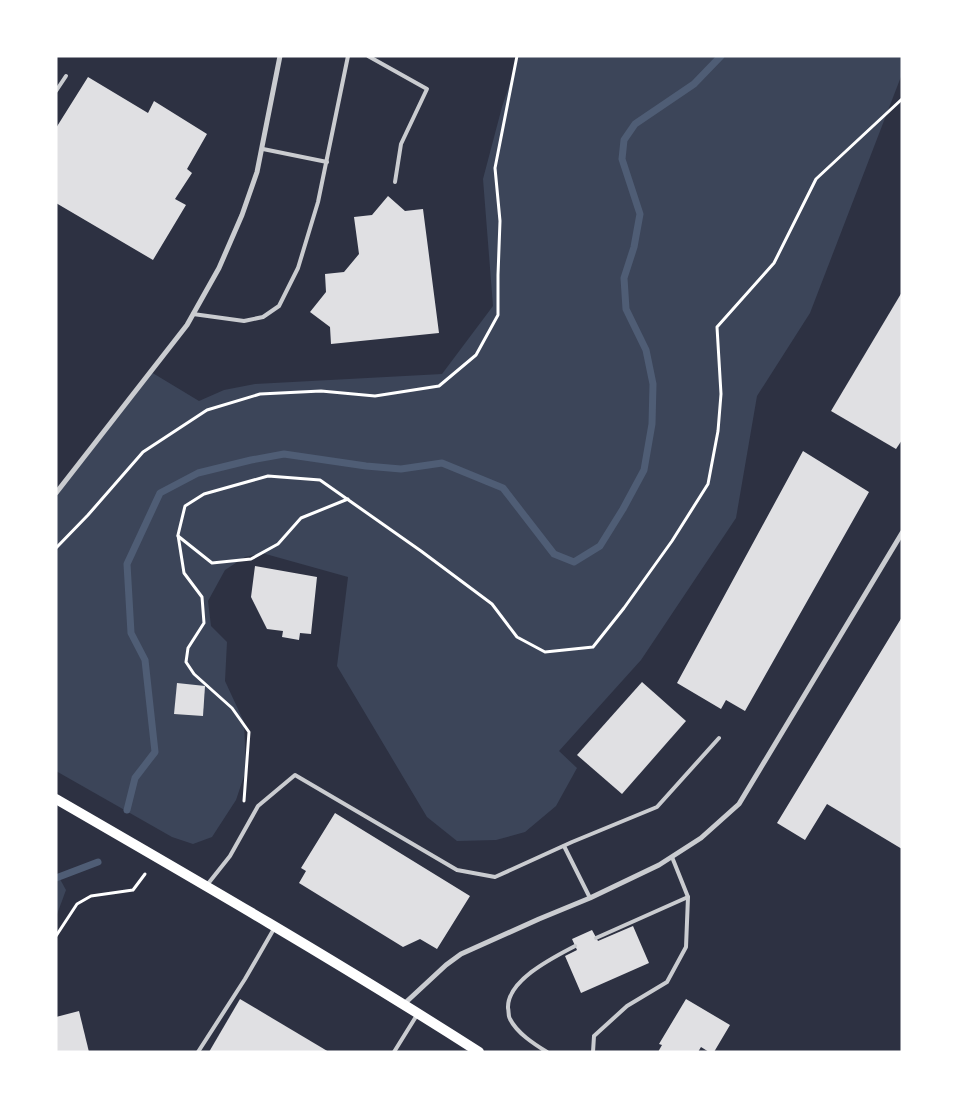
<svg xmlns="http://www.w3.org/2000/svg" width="958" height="1108" viewBox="0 0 958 1108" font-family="Overpass,sans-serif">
  <rect width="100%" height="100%" fill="#2d3142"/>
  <g fill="#3c4559">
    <path d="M519 56H902V74L810 313 757 396 736 518 641 660 559 751 577 768 556 806 525 832 496 840 457 841 427 817 337 666 348 577 262 553 245 557 225 570 208 601 211 626 227 642 225 681 244 722 246 770 236 800 212 837 193 844 172 837 56 771V493L151 372 199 401 224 390 255 384 442 374 493 306 483 179 502 107Z"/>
    <path d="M56 872 66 890 56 917Z"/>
  </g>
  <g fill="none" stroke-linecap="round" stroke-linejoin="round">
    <g stroke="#4f5d75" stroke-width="7">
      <path d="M127 810 135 778 155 752 145 660 131 633 127 564 160 493 198 473 251 460 284 454 366 466 401 469 442 463 503 488 554 554 574 562 600 546 623 509 644 470 652 424 653 384 646 350 626 309 624 278 634 247 640 214 622 159 624 140 635 124 694 84 721 56"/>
      <path d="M56 878 98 862"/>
    </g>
  </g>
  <g fill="#e0e0e3">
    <path d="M88 77 148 113 154 101 207 134 187 169 192 173 175 199 186 205 153 260 56 203V128Z"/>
    <path d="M388 196 405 211 423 209 439 333 331 344 330 327 310 312 326 292 325 274 344 272 359 254 354 217 372 215Z"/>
    <path d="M902 292V440L896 449 831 411Z"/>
    <path d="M803 451 869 492 745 711 726 700 721 709 677 683Z"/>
    <path d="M255 566 317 577 311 634 300 633 299 640 282 637 283 631 267 629 251 597Z"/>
    <path d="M902 617V849L827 804 805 840 777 823Z"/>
    <path d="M642 682 686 721 622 794 577 755Z"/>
    <path d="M177 683 205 686 203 716 174 714Z"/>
    <path d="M335 813 470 896 437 949 420 939 403 947 299 883 306 871 301 868Z"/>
    <path d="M633 926 649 963 581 993 565 956 577 950 572 939 592 930 598 941Z"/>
    <path d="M240 999 329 1052H209Z"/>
    <path d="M686 999 730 1025 714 1052H709L701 1047 698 1052H658L662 1045 659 1044Z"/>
    <path d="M79 1011 89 1052H56V1017Z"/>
  </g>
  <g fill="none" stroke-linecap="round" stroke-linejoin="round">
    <g stroke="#fff" stroke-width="3">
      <path d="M178 536 212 563 251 559 278 544 301 518 348 499"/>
      <path d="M56 548 88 515 143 452 207 410 260 394 321 391 375 396 439 386 476 355 498 315V275L500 221 495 168 517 56"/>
      <path d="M244 801 249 732 232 708 194 674 186 662 188 648 204 623 202 597 184 573 178 535 185 506 204 494 268 476 320 480 421 551 492 604 517 637 545 652 593 647 624 608 672 541 708 484 718 431 721 394 717 327 774 263 816 179 902 99"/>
      <path d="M56 936 77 904 91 896 133 890 145 874"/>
    </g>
    <g stroke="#caccd0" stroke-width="4">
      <path d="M368 56 427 89 401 144 395 182"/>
      <path d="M56 91 66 76"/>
      <path d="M263 149 327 162"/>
      <path d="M193 314 244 321 263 317 279 306 298 268 318 202 348 56"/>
      <path d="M564 846 590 898"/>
      <path d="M207 885 230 856 258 806 295 775 457 870 495 877 572 842 657 807 719 738"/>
      <path d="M596 938 688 897"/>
      <path d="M198 1052 245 979 275 927"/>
      <path d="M394 1052 417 1015"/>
      <path d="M547 1052C534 1044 517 1033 510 1019 508 1016 509 1011 508 1008 507 980 554 957 575 946"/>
      <path d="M593 1052 594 1036 627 1006 667 982 686 947 688 897 672 857"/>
    </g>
    <g stroke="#caccd0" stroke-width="5">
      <path d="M56 493 187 325 219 268 242 215 257 172 280 56"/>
      <path d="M404 1004 446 965 461 954 539 919 590 898 659 865 701 838 739 804 902 533"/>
    </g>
    <path stroke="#fff" stroke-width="10" d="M56 799C198 881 340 963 479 1052"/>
  </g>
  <rect width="958" height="1108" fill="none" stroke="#ffffff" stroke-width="115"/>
</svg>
